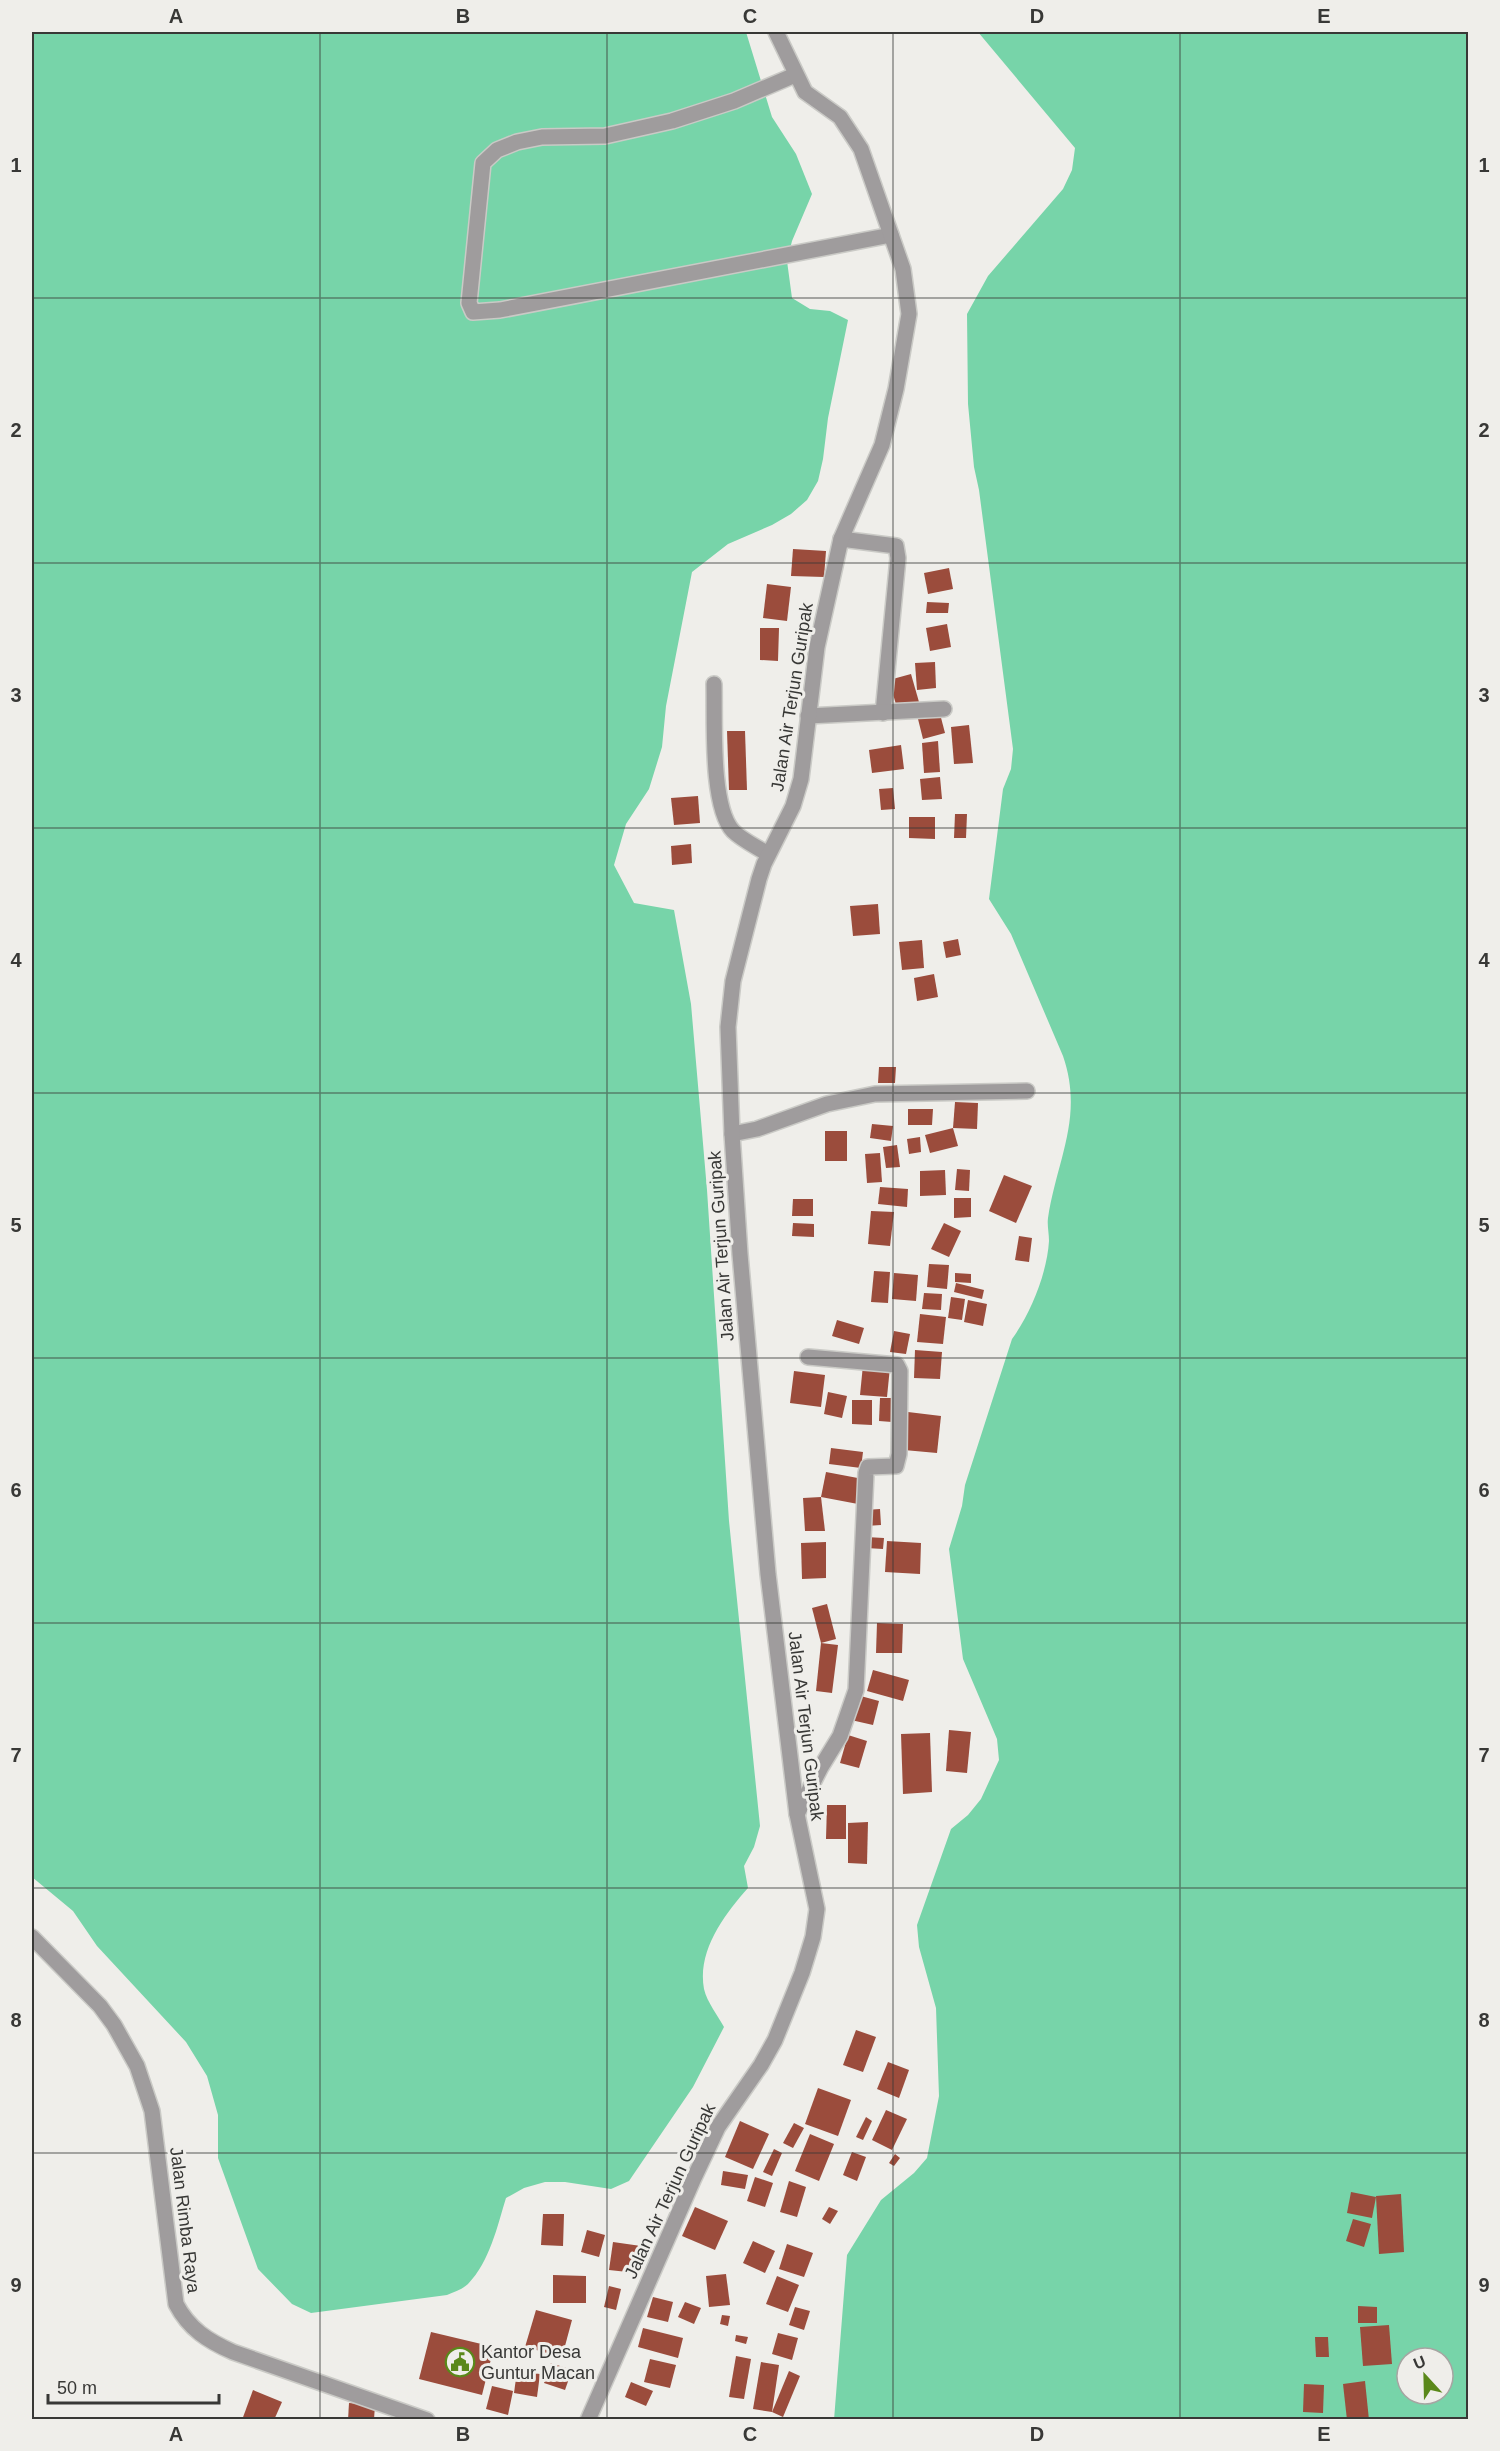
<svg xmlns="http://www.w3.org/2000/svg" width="1500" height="2451" viewBox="0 0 1500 2451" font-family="Helvetica,sans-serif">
  <rect width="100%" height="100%" fill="#efeeea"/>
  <g fill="#77d4a9" fill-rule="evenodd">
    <path d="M32 32H746L772 117 796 154 812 194 792 241 787 261 792 298 810 309 830 311 848 320 828 418 823 459 818 481 807 500 791 514 772 525 728 544 692 572 666 706 662 747 649 789 626 824 614 865 634 903 674 910 691 1004 707 1190 729 1521 760 1826 754 1847 744 1866 748 1888C724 1915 697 1951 704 1989 707 2002 718 2016 724 2027L693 2087 629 2181 611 2189 565 2182H545L524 2188 506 2198C497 2227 490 2261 468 2284 463 2289 454 2292 447 2295L311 2313 292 2304 258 2269 218 2158V2115L207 2076 186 2042 97 1946 73 1911 32 1877Z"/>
    <path d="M978 32H1468V2419L834 2420 847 2255 881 2200 914 2173 927 2158 939 2096 936 2008 919 1947 917 1925 951 1829 968 1815 981 1799 999 1760 997 1739 963 1659 949 1549 962 1506 965 1485 1012 1339C1031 1313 1047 1273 1049 1241 1049 1233 1047 1225 1048 1218 1057 1159 1084 1117 1063 1056L1011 934 989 899 1003 789 1011 769 1013 749 979 490 974 467 968 404 967 314 988 276 1063 189 1072 170 1075 148ZM1407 2358H1443V2394H1407Z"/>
  </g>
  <g fill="#9b4c3c">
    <path d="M793 549 826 551 824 577 791 576Z"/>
    <path d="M949 568 953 589 928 594 924 573Z"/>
    <path d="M767 584 791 587 787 621 763 618Z"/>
    <path d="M927 602 949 603 948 613H926Z"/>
    <path d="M947 624 951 647 930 651 926 628Z"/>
    <path d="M760 628H779L778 661 760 660Z"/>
    <path d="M935 662 936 688 917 690 915 663Z"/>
    <path d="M911 674 919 702 897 708 889 680Z"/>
    <path d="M939 710 945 733 923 739 917 715Z"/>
    <path d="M969 725 973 763 954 764 951 727Z"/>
    <path d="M727 731H745L747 790H729Z"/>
    <path d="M938 741 940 772 924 773 922 743Z"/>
    <path d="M901 745 904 769 872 773 869 750Z"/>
    <path d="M940 777 942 799 922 800 920 779Z"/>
    <path d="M893 788 895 809 881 810 879 789Z"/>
    <path d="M698 796 700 823 674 825 671 798Z"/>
    <path d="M955 814H967L966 838H954Z"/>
    <path d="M909 817H935V839L909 838Z"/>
    <path d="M691 844 692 863 672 865 671 846Z"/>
    <path d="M878 904 880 934 853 936 850 906Z"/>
    <path d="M958 939 961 955 946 958 943 942Z"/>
    <path d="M922 940 924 968 902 970 899 942Z"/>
    <path d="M934 974 938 997 917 1001 914 978Z"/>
    <path d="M879 1067H896L895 1083H878Z"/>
    <path d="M955 1102 978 1103 977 1129 953 1128Z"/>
    <path d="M908 1109H933L932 1125H908Z"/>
    <path d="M872 1124 893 1126 891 1141 870 1138Z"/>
    <path d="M953 1128 958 1146 930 1153 925 1135Z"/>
    <rect x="825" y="1131" width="22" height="30"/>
    <path d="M920 1137 921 1152 909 1154 907 1139Z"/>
    <path d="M897 1145 900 1167 886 1168 883 1147Z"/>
    <path d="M880 1153 882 1182 867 1183 865 1154Z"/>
    <path d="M957 1169 970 1170 969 1191 955 1190Z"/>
    <path d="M945 1170 946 1195 920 1196V1171Z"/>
    <path d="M1004 1175 1032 1186 1016 1223 989 1211Z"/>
    <path d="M880 1187 908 1189 907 1207 878 1204Z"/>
    <path d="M954 1198H971V1217L954 1218Z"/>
    <path d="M793 1199H813V1216H792Z"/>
    <path d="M871 1211 894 1212 890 1246 868 1244Z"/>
    <path d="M793 1223 814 1224V1237L792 1236Z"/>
    <path d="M944 1223 961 1231 949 1257 931 1249Z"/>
    <path d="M1019 1236 1032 1238 1029 1262 1015 1260Z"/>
    <path d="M929 1264 949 1265 947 1289 927 1287Z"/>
    <path d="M874 1271 890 1272 888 1303 871 1302Z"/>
    <path d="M894 1273 918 1275 916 1301 892 1299Z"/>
    <path d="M955 1273 971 1274V1283L955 1282Z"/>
    <path d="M956 1283 984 1290 982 1299 954 1292Z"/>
    <path d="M924 1293 942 1294 941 1310 922 1309Z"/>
    <path d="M951 1297 965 1299 962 1320 948 1318Z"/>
    <path d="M968 1300 987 1304 983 1326 964 1322Z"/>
    <path d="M920 1314 946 1317 943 1344 917 1342Z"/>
    <path d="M837 1320 864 1328 859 1344 832 1336Z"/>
    <path d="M894 1331 910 1334 906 1354 890 1352Z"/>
    <path d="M915 1350 942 1352 940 1379 914 1378Z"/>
    <path d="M863 1365 890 1367 887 1397 860 1395Z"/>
    <path d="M794 1371 825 1375 821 1407 790 1403Z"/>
    <path d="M828 1392 847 1396 842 1418 824 1414Z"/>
    <path d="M880 1398H893L892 1422 879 1421Z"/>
    <path d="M852 1400H872V1425L852 1424Z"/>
    <path d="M908 1412 941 1416 937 1453 904 1450Z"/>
    <path d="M831 1448 863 1452 861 1468 829 1464Z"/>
    <path d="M826 1472 863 1479 858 1504 821 1497Z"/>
    <path d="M821 1497 825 1531H805L803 1498Z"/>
    <path d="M880 1509 881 1525 866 1526 865 1510Z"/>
    <path d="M866 1537 884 1538 883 1549 866 1548Z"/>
    <path d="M887 1541 921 1543 920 1574 885 1572Z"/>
    <path d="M826 1542V1578L802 1579 801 1543Z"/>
    <path d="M827 1604 836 1639 821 1643 812 1608Z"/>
    <path d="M877 1623 903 1624 902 1653H876Z"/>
    <path d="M821 1643 838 1645 832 1693 816 1691Z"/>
    <path d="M873 1670 909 1680 903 1701 867 1691Z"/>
    <path d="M857 1695 879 1701 873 1725 851 1720Z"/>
    <path d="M949 1730 971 1732 967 1773 946 1771Z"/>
    <path d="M930 1733 932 1792 903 1794 901 1734Z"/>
    <path d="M848 1735 867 1741 859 1768 840 1763Z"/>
    <path d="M827 1805H846V1839H826Z"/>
    <path d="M868 1822 867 1864 848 1863V1823Z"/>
    <path d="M856 2030 876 2037 863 2072 843 2065Z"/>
    <path d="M888 2062 909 2070 899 2098 877 2089Z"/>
    <path d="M818 2088 851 2100 838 2136 805 2124Z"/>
    <path d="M886 2110 907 2119 892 2150 872 2140Z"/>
    <path d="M866 2117 872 2121 863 2140 856 2137Z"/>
    <path d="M740 2121 769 2134 753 2169 725 2157Z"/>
    <path d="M794 2123 804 2128 793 2148 783 2143Z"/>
    <path d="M810 2134 834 2144 819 2181 795 2171Z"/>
    <path d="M774 2149 782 2153 772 2176 763 2172Z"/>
    <path d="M852 2152 866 2157 857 2181 843 2175Z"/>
    <path d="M895 2154 900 2158 894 2166 889 2163Z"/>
    <path d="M723 2171 748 2175 745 2189 721 2185Z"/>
    <path d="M755 2177 773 2183 765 2207 747 2201Z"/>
    <path d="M789 2181 806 2187 797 2217 780 2212Z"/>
    <path d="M1351 2192 1376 2197 1372 2218 1347 2213Z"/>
    <path d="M1401 2194 1404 2252 1379 2254 1376 2196Z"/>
    <path d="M695 2207 728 2221 715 2250 682 2236Z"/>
    <path d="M829 2207 838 2211 830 2224 822 2219Z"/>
    <path d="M543 2214H564L563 2246 541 2245Z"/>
    <path d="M1353 2219 1371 2224 1364 2247 1346 2241Z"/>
    <path d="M587 2230 605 2235 599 2257 581 2252Z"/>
    <path d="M753 2241 775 2251 765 2273 743 2263Z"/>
    <path d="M613 2242 641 2246 637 2273 609 2270Z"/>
    <path d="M787 2244 813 2253 804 2277 779 2269Z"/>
    <path d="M726 2274 730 2305 709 2307 706 2276Z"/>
    <path d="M553 2275 586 2276V2303H553Z"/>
    <path d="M777 2276 799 2285 788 2312 766 2304Z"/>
    <path d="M609 2286 621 2289 616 2310 604 2307Z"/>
    <path d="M653 2297 673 2302 668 2322 647 2317Z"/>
    <path d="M685 2302 701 2308 694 2324 678 2317Z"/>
    <path d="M1358 2306 1377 2307V2323H1358Z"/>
    <path d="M795 2307 810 2311 804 2330 789 2325Z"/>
    <path d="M536 2310 572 2320 562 2357 525 2347Z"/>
    <path d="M722 2315 730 2316 728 2326 720 2324Z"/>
    <path d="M1389 2325 1392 2364 1363 2366 1360 2327Z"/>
    <path d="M643 2328 683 2338 678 2358 638 2347Z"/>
    <path d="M431 2332 494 2347 482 2395 419 2379Z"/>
    <path d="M778 2333 798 2338 792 2360 772 2354Z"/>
    <path d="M736 2335 748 2337 746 2344 735 2341Z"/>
    <path d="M1315 2337H1328L1329 2357H1316Z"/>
    <path d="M736 2356 751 2359 744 2399 729 2397Z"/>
    <path d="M650 2359 676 2365 670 2388 644 2382Z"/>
    <path d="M761 2362 779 2365 772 2412 753 2409Z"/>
    <path d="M551 2363 572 2370 565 2390 544 2383Z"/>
    <path d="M517 2371 540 2374 537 2397 514 2393Z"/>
    <path d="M789 2371 800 2376 783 2417 772 2412Z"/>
    <path d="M1365 2381 1369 2420H1347L1343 2384Z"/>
    <path d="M631 2382 653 2391 646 2406 625 2397Z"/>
    <path d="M1304 2384 1324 2385 1323 2413 1303 2412Z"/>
    <path d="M492 2386 513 2391 508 2415 486 2409Z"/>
    <path d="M253 2390 282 2402 274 2420H242Z"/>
    <path d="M349 2403 375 2405 374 2420H348Z"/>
  </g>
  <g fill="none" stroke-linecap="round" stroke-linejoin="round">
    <g stroke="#cacac6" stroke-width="18">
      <g id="minor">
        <path d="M795 75 734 101 672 121 605 136 542 137 517 142 497 150 483 163 469 303 473 312 500 310 891 235"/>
        <path d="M841 539 896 546 898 558 883 713"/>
        <path d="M714 684C715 718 710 806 733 831 742 840 757 847 768 854"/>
        <path d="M808 716 944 709"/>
        <path d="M732 1134 757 1129 827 1104 875 1094 1027 1091"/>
        <path d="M797 1814 821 1767 840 1736 856 1690 866 1473 868 1467 896 1466 899 1454 900 1371 897 1365 808 1357"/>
        <path d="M32 1937 100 2006 114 2025 137 2066 152 2111 176 2304C189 2329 208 2341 233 2352L427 2420"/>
      </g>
    </g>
    <g stroke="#cacac6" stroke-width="18">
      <path id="tertiary" d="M588 2420 694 2178 718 2127 761 2065 775 2040 802 1973 813 1937 817 1909 797 1814 768 1574 740 1254 732 1134 728 1027 733 981 759 879 764 864 793 806 801 779 817 647 841 539 882 445 896 389 909 314 903 269 861 149 840 117 805 92 776 32"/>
    </g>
    <use href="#minor" stroke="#9f9c9d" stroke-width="15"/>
    <use href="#tertiary" stroke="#9f9c9d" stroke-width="15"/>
  </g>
  <path fill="none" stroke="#383836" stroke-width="1.5" stroke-opacity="0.55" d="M320 32V2420M607 32V2420M893 32V2420M1180 32V2420M32 298H1468M32 563H1468M32 828H1468M32 1093H1468M32 1358H1468M32 1623H1468M32 1888H1468M32 2153H1468"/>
  <defs>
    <g id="civic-ring" transform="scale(1.5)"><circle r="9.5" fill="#efeeea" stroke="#5a881a" stroke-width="1.5"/><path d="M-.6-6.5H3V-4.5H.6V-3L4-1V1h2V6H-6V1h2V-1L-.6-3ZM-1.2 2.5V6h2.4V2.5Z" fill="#5a881a"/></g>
  </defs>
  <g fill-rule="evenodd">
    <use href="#civic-ring" x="460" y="2362"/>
  </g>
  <g text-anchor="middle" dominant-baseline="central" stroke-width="6" stroke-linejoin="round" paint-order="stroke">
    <g font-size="18" fill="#383836" stroke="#efeeea">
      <text transform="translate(792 697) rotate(-81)">Jalan Air Terjun Guripak</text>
      <text transform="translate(721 1246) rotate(-94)">Jalan Air Terjun Guripak</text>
      <text transform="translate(806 1726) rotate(83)">Jalan Air Terjun Guripak</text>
      <text transform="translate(670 2191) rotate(-65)">Jalan Air Terjun Guripak</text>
      <text transform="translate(185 2220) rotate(83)">Jalan Rimba Raya</text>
    </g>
    <g font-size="18" fill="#383836" stroke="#efeeea" text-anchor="start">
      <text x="481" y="2352">Kantor Desa<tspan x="481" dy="21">Guntur Macan</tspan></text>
    </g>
  </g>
  <rect width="1500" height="2451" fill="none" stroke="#efeeea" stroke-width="66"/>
  <g transform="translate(1425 2376) rotate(338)"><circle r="28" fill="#efeeea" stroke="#a6a5a2" stroke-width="1.5"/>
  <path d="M0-4.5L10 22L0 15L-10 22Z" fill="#5a881a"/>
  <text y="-9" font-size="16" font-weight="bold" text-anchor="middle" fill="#383836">U</text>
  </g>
  <path d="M48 2394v9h171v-9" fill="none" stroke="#383836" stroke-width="3"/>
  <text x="57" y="2394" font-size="18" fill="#383836" stroke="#efeeea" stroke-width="4.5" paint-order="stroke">50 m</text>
  <rect x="33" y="33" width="1434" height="2385" fill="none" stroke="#383836" stroke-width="2"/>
  <g font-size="20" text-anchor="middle" font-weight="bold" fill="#383836">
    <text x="176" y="23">A</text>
    <text x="463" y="23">B</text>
    <text x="750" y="23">C</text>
    <text x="1037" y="23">D</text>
    <text x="1324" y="23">E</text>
    <text x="16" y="172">1</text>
    <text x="1484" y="172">1</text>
    <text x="16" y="437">2</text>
    <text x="1484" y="437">2</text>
    <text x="16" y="702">3</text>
    <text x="1484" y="702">3</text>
    <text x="16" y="967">4</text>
    <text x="1484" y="967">4</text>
    <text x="16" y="1232">5</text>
    <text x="1484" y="1232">5</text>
    <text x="16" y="1497">6</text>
    <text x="1484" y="1497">6</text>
    <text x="16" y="1762">7</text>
    <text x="1484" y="1762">7</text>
    <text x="16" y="2027">8</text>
    <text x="1484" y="2027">8</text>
    <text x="16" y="2292">9</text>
    <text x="1484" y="2292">9</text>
    <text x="176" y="2441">A</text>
    <text x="463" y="2441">B</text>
    <text x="750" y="2441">C</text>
    <text x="1037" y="2441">D</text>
    <text x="1324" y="2441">E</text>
  </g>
</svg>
